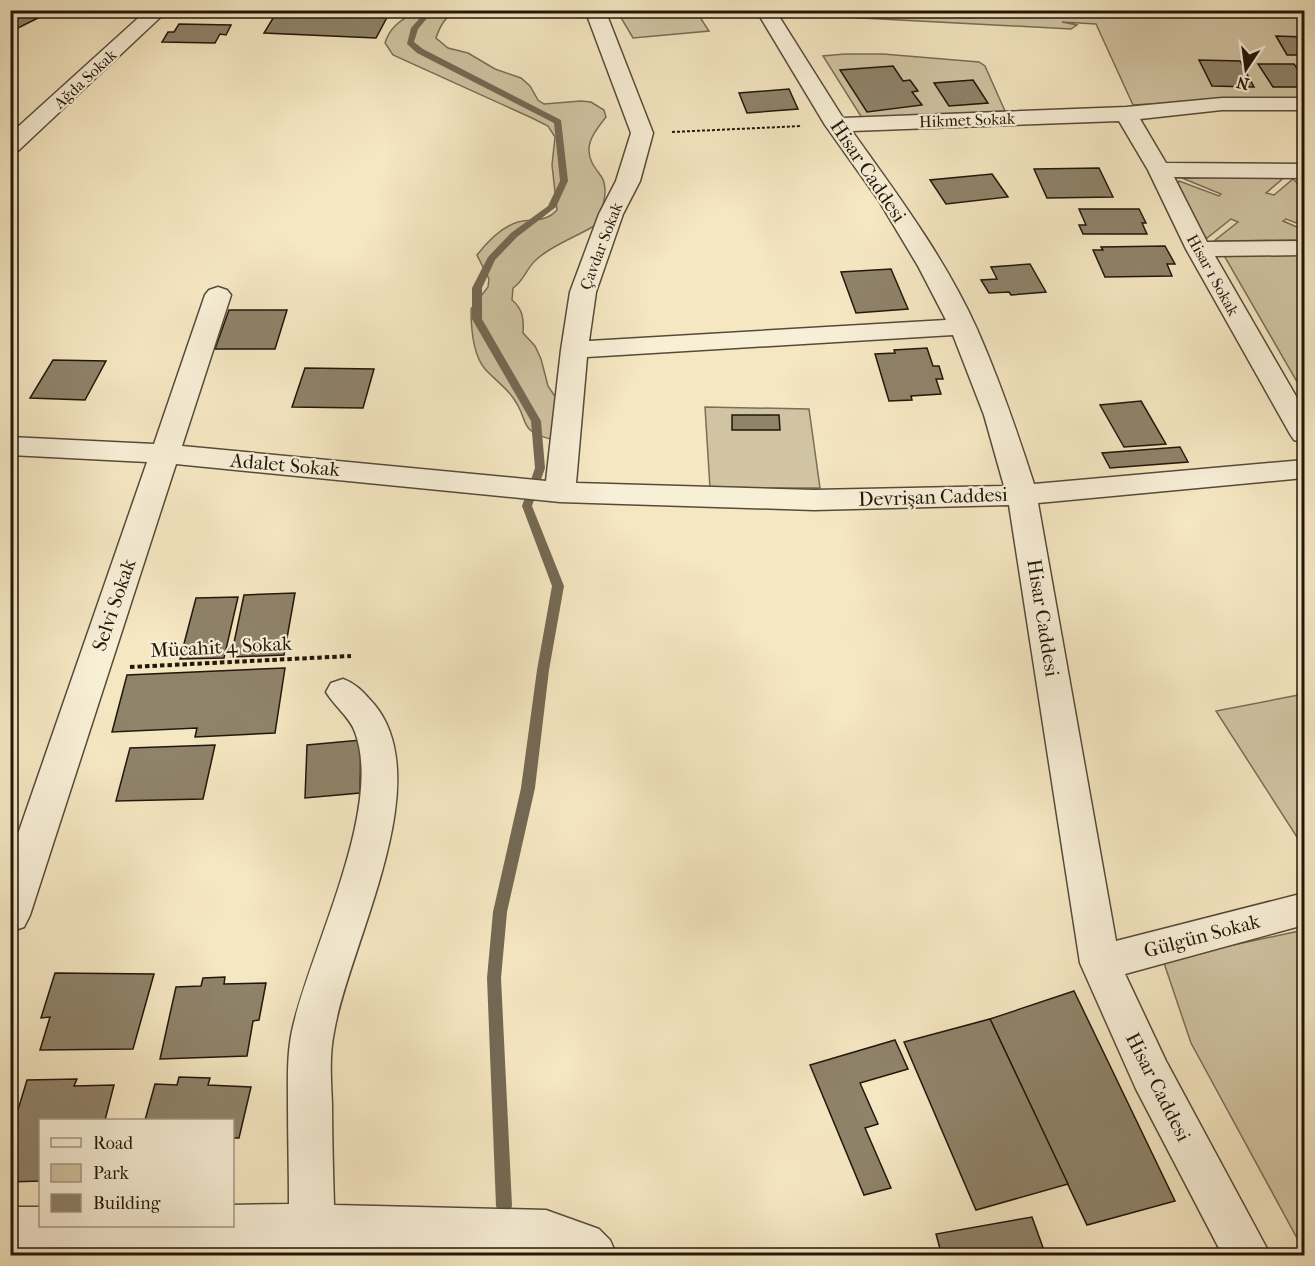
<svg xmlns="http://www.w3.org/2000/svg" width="1315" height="1266" viewBox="0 0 1315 1266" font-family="'IM FELL French Canon',serif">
  <rect width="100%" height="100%" fill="#f5e7c2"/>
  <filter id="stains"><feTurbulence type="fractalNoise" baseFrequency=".00333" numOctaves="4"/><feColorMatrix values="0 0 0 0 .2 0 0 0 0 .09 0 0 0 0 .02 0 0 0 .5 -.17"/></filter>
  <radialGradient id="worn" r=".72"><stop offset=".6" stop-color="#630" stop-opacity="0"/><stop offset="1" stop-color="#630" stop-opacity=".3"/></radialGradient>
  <g fill="#d1c4a3" stroke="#796e57" stroke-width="1.5">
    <path d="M811 10 974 18 838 11H1304V99H1233L1133 105 1096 24 1062 22 1077 25 1071 29 787 14 790 11Z"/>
    <path d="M416 11H456C445 17 440 26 436 38L448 48 468 53 495 69 521 78 530 86 538 100 544 104 581 101 591 102 604 110 606 117C599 126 588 139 589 151 589 161 596 169 601 176 610 189 602 214 594 226 576 237 552 245 537 259 526 268 525 280 513 288L512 300C523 309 524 320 523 333L535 346 541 359 548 386 558 401 554 440C514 430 532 421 511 395 504 386 493 378 485 369 473 355 471 327 471 309L488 287 489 279 477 255C488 241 501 227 518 222 534 218 545 223 557 210L552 165 555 137 548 126 532 118 393 55 385 43C390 26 402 20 416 11Z"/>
    <path d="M617 11H696L709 31 633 38Z"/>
    <path d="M845 54H883L979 62 985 66 1005 111 862 118 823 56Z"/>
    <path d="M1286 176 1266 193 1274 195 1293 179C1308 191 1304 209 1304 226L1286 219 1283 221 1304 230V240L1214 241 1238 222 1231 219 1207 238 1203 235 1178 184 1179 181 1219 196 1221 194 1182 178Z"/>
    <path d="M1304 251V394L1222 252Z"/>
    <path d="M705 407 809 409 820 488H710Z"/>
    <path d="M1304 694V848L1216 711Z"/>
    <path d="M1304 930V1251L1191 1043 1163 960Z"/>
  </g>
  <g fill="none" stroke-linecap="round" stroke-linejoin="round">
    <path fill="#756954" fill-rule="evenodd" d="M427 10H434L418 29 414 42 423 49 561 120 568 181 556 207 517 237 495 260 482 288V319L541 421 545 468 532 506 564 586 549 670 535 788 507 912 501 978 512 1206 510 1212 504 1214 498 1212 496 1206 487 978 493 912 521 788 537 670 552 586 522 506 535 468 531 421 472 319V288L488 257 511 233 548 206 560 181 554 123 417 53 407 44 411 28Z"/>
  </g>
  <g fill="#8f836a" stroke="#21170b" stroke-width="1.5">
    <path d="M19 10H54L10 32V15Z"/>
    <path d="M278 10H391L376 38 264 33Z"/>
    <path d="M179 24 231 25 226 35 220 34 215 43 162 42 168 32H174Z"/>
    <path d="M1276 36 1304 37V55H1287Z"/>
    <path d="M1199 60 1240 61 1254 87 1212 86Z"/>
    <path d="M1258 64H1294L1304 78V87H1273Z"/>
    <path d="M893 66 903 81 910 80 918 91 912 92 922 105 867 112 840 70Z"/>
    <path d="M973 80 988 103 949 106 934 83Z"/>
    <path d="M789 89 798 109 747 113 739 93Z"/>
    <path d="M1099 168 1113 197 1047 198 1034 169Z"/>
    <path d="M992 174 1008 197 946 204 930 180Z"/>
    <path d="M1079 209H1139L1146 223H1142L1147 234H1083L1079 225H1086Z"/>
    <path d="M1165 246 1175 264H1167L1172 276 1105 277 1093 250H1103L1101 247Z"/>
    <path d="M1030 264 1046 292 1011 295 1009 292 989 293 981 280 997 279 991 267Z"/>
    <path d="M891 269 908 309 856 313 841 272Z"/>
    <path d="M229 310H287L275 349H215Z"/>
    <path d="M927 348 933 366H939L943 379H936L941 394 911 396 912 400 889 401 875 354 895 353 894 350Z"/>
    <path d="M53 360 106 361 85 400 30 398Z"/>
    <path d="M305 368 374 369 363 408 292 407Z"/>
    <path d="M1141 401 1166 444 1124 447 1100 405Z"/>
    <path d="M732 415H779L780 430H732Z"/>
    <path d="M1180 447 1188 462 1110 468 1102 453Z"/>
    <path d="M295 593 284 655 231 657 244 595Z"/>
    <path d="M238 597 224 658 180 659 196 598Z"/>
    <path d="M285 668 275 733 195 737 197 728 112 732 127 675Z"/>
    <path d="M361 740 360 793 305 798 307 745Z"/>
    <path d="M215 745 203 799 116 801 130 748Z"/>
    <path d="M55 973 154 974 133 1049 40 1050 50 1017 41 1018Z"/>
    <path d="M225 977 224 984 266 983 259 1020 253 1021 247 1056 160 1059 176 987 201 986 203 978Z"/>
    <path d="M1074 991 1175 1201 1087 1225 990 1019Z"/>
    <path d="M990 1019 1068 1184 976 1210 904 1042Z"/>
    <path d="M895 1040 908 1069 860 1083 878 1124 865 1128 891 1188 864 1195 810 1065Z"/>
    <path d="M179 1077 210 1078 208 1085 251 1087 239 1138H232V1120H145L155 1084 177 1085Z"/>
    <path d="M77 1079 74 1086 114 1085 105 1120H40V1181L10 1182V1136L27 1080Z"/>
    <path d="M1032 1217 1046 1256H942L936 1234Z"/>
  </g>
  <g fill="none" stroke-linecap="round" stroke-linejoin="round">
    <g stroke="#564b39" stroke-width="3">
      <g id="minor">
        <path d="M147 10H168L18 151 10 153V134Z"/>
        <path d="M585 10H605L653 133 640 181 623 214 596 292 589 341 946 320 918 266 879 201 825 125 756 10H775L843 118 1126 107 1222 98H1304V110H1222L1140 119 1166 163 1304 164V178L1174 177 1207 242 1304 241V255L1215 256 1304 410V443L1294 440 1290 434 1186 249 1148 170 1119 121 852 131C897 194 945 258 977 329 999 379 1017 431 1034 484L1304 460V478L1038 503 1116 941 1304 893V925L1125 974 1166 1061 1271 1256H1223L1136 1089 1080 963 1009 505 814 510 560 502 176 464 30 915 24 927 10 932V857L147 462 10 455V437L154 444 205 295 209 290 218 287 227 290 231 295 182 446 546 481 561 350 570 292 599 214 616 181 631 133ZM953 335 984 415 1004 486 814 490 576 483 587 357Z"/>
        <path d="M343 679C357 684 364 693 374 704 439 782 349 944 334 1032 329 1056 331 1080 332 1104 332 1138 333 1171 334 1205L546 1210 599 1229 610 1240 617 1256 312 1250 10 1253V1207H40V1226H232V1205L289 1204C289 1171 288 1137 288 1104 288 1080 287 1055 292 1031 309 951 384 810 355 732 350 717 334 706 326 692L331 683Z"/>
      </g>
    </g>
    <path stroke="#21170b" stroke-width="2" stroke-dasharray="3 2" stroke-linecap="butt" d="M672 132 802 126"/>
    <path stroke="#21170b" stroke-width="4" stroke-dasharray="4.5 3" stroke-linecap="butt" d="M130 667 351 656"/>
    <use href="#minor" fill="#f8efd7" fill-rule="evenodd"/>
  </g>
  <g text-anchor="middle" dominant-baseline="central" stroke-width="4.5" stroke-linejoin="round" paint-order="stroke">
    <g font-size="16" fill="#21170b" stroke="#f8efd7">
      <text transform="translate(85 79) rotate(-43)">Ağda Sokak</text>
      <text transform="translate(967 120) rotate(-2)">Hikmet Sokak</text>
      <text transform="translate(601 246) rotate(-69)">Çavdar Sokak</text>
      <text transform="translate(1213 275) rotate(61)">Hisar 1 Sokak</text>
    </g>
    <g font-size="20" fill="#21170b" stroke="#f8efd7">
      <text transform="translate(868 171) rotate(56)">Hisar Caddesi</text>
      <text transform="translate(285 465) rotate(5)">Adalet Sokak</text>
      <text transform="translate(933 497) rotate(-2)">Devrişan Caddesi</text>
      <text transform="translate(114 605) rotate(-71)">Selvi Sokak</text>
      <text transform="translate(1043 618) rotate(81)">Hisar Caddesi</text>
      <text transform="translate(221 647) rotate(-3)">Mücahit 4 Sokak</text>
      <text transform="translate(1202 936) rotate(-15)">Gülgün Sokak</text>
      <text transform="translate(1158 1087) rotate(63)">Hisar Caddesi</text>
    </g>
  </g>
  <rect width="1315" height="1266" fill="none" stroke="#f5e7c2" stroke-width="36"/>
  <rect x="12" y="12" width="1291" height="1242" fill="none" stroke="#21170b" stroke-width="3"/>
  <rect x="18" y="18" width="1279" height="1230" fill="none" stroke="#21170b" stroke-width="1.5"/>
  <rect x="39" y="1119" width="195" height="108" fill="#f8efd7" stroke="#a29985" stroke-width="1.5"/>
  <rect x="51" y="1138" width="30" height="9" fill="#f8efd7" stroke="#a29985" stroke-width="1.5"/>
  <text x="93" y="1149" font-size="18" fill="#21170b">Road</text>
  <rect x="51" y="1164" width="30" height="18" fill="#d1c4a3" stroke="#a29985" stroke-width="1.5"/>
  <text x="93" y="1179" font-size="18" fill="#21170b">Park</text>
  <rect x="51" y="1194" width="30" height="18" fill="#8f836a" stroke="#a29985" stroke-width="1.5"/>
  <text x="93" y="1209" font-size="18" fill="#21170b">Building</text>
  <g transform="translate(1246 69) rotate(193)" stroke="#f8efd7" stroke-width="4.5" paint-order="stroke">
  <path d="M0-4.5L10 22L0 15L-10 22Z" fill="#21170b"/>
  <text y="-9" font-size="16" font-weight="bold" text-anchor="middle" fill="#21170b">N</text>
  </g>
  <rect width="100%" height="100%" filter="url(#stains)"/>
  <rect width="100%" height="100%" fill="url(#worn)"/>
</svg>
